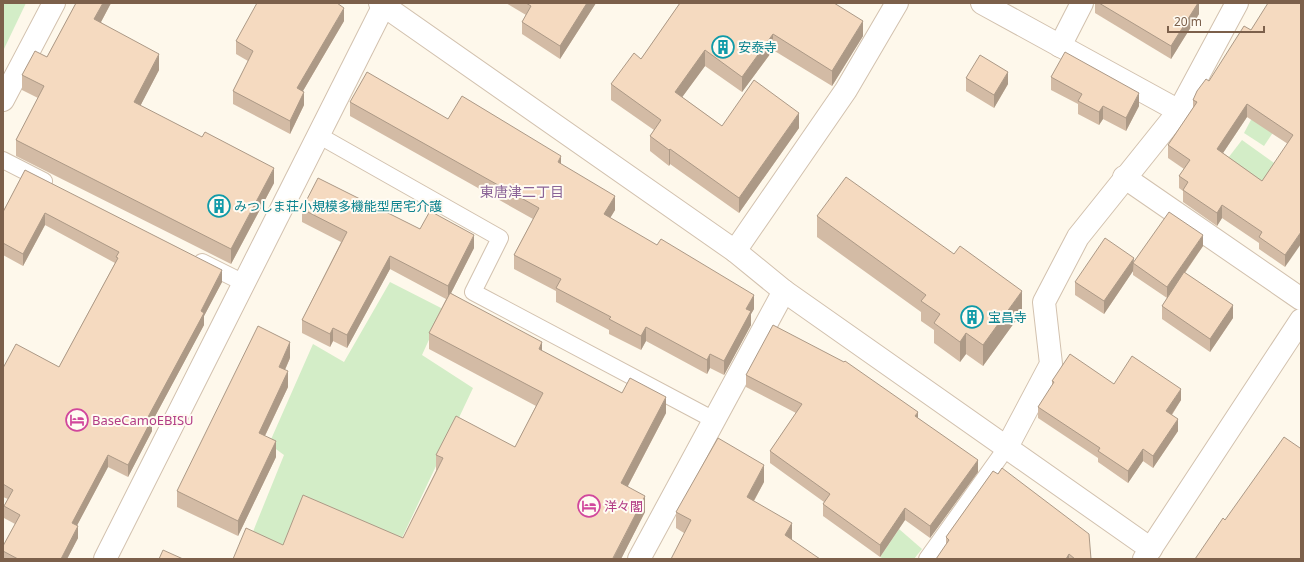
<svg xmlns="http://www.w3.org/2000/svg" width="1304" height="562" viewBox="0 0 1304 562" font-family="'Noto Sans','Noto Sans JP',sans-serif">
  <rect width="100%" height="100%" fill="#fef8eb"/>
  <g fill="#d3edc7">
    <path d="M3 3H26L3 51Z"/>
    <path d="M1286 113 1264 146 1244 133 1252 118Z"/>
    <path d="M1242 140 1277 165 1263 187 1225 162Z"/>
    <path d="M390 282 443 309 422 355 473 388 400 542 282 553 250 539 284 455 269 444 313 344 344 362Z"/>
    <path d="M899 529 922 549 914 559H884L880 557Z"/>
  </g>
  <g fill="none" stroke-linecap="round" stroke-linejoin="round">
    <g stroke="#d2c1ae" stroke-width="18">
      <g id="service">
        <path d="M318 135 500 238 473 292 714 420"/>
        <path d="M3 160 44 181"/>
        <path d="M202 262 244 283"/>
        <path d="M927 559 1007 447"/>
      </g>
    </g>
    <g stroke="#d2c1ae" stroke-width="24">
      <g id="minor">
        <path d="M380 3 735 251 784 291 1151 549"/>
        <path d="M982 3 1179 111"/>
        <path d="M1060 46 1082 3"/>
        <path d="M3 100 54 3"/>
        <path d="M1124 177 1301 299"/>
        <path d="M735 251 846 90 897 3"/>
        <path d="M1007 447 1051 364 1044 302 1078 237 1179 111 1237 3"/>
        <path d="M105 559 385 3"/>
        <path d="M639 559 784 291"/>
      </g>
    </g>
    <g stroke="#d2c1ae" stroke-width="24">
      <path id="tertiary" d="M1144 559 1301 320"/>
    </g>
    <use href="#service" stroke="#fff" stroke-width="16"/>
    <use href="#minor" stroke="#fff" stroke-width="22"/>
    <use href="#tertiary" stroke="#fff" stroke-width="22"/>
  </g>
  <g fill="#d3bba5" fill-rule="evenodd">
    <path d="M76 3H111L101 22 159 70 140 106 274 183 231 264 16 156V140L38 98 22 90V75L47 57Z"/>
    <path d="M506 3H596L560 59 522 34V22L526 15Z"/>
    <path d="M680 3 863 36 832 86 773 50 742 92 705 66 682 97 722 126 799 128 739 213 670 164 669 166 650 151V136L654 130 611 100V84L641 59Z"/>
    <path d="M1095 3H1199V14L1171 59 1095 13Z"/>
    <path d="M1301 3 1285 267 1259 249V243L1222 218 1217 226 1183 202V191L1179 188V176L1184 169 1168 158V145L1193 108V100L1209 81 1251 30ZM1247 117 1288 144 1262 181 1223 153Z"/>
    <path d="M344 21 303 91 304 105 290 134 233 104V91L248 61 236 54V41Z"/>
    <path d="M1051 77 1139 106 1126 131 1103 119 1099 125 1078 114V104L1051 90Z"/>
    <path d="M966 78 1008 84 994 108 966 91Z"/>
    <path d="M350 102 448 119 561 164 615 210 610 218 754 309 751 314V325L724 375 710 368 707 374 646 341 641 350 609 334V330L556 302V291L514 269V255L533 219 350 116Z"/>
    <path d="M25 170 222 282 204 316V325L152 422V431L128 477 108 467 77 525 78 538 67 559H3V546L15 524 4 518V506L8 499 3 497V368L59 367 115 263 45 225 23 266 3 255V212Z"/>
    <path d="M302 209 420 229 474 248 451 293 542 351 622 393 666 413 628 486 645 512 621 559H233L283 545 403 538 436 471V455L515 447 536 406 429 349V333L446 299 390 269 347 348 333 341 330 347 302 333V320L341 242 302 222Z"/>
    <path d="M817 216 1022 312 983 366 966 354 960 362 934 343V330L921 321V312L817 237Z"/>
    <path d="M1203 246 1185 273 1233 318 1210 352 1162 319V306L1167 298 1133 275V271L1104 314 1075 295V282L1134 263Z"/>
    <path d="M290 358 285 370 288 387 265 436 276 457 238 536 177 507V491Z"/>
    <path d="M746 375 918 418 978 472 930 538 905 520 880 557 823 516V504L824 502 770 463V451L796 413 746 387Z"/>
    <path d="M1052 381 1114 384 1181 400 1172 415 1178 431 1153 468 1143 461 1128 483 1098 462V458L1038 418V407L1052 386Z"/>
    <path d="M993 471 1091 559H936L946 545V537Z"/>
    <path d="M764 482 754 501 792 540 684 533 676 528V512Z"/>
  </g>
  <g fill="#ac9986">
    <path d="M103 3H111L94 35V19Z"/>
    <path d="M587 3H596L560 59V46Z"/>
    <path d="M1198 3H1199V14L1171 59V46Z"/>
    <path d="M344 8V21L297 101V88Z"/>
    <path d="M863 21V36L832 86V71Z"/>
    <path d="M773 34V50L742 92V77Z"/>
    <path d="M705 50V66L675 107V92Z"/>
    <path d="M159 54V70L134 118V102Z"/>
    <path d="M1008 72V84L994 108V95Z"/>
    <path d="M304 92V105L290 134V121Z"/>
    <path d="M1139 93V106L1126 131V118Z"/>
    <path d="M1247 104V117L1217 162V149Z"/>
    <path d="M1103 106V119L1099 125V112Z"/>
    <path d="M799 113V128L739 213V198Z"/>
    <path d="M670 149V164L669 166V150Z"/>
    <path d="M561 156V170L558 162Z"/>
    <path d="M274 168V183L231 264V249Z"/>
    <path d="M615 196V210L604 228V214Z"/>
    <path d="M1222 205V218L1217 226V213Z"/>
    <path d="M45 213V225L23 266V254Z"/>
    <path d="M1301 232V244L1285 267V255Z"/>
    <path d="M474 235V248L448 299V286Z"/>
    <path d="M1203 235V246L1167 298V287Z"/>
    <path d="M390 256V269L347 348V335Z"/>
    <path d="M1134 258 1133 271 1104 314V301Z"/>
    <path d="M222 270V282L204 316V325L152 422V431L128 477V465L148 417 201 311Z"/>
    <path d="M1022 291V312L983 366V345Z"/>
    <path d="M754 295V309L751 314V325L724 375V361L746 309Z"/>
    <path d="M1233 305V318L1210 352V339Z"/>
    <path d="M646 327V341L641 350V336Z"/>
    <path d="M333 328V341L330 347V334Z"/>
    <path d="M966 333V354L960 362V342Z"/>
    <path d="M290 342V358L279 383V367Z"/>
    <path d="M542 342V359L539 349Z"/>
    <path d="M710 354V368L707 374V360Z"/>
    <path d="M288 371V387L259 448V433Z"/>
    <path d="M1181 389V400L1166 423V411Z"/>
    <path d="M666 397V413L621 499V483Z"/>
    <path d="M918 412V424L915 416Z"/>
    <path d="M1178 419V431L1153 468V456Z"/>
    <path d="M276 441V457L238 536V521Z"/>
    <path d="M1143 449V461L1128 483V471Z"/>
    <path d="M108 455V467L72 535V523Z"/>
    <path d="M978 460V472L930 538V526Z"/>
    <path d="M764 465V482L747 513V497Z"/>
    <path d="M645 496V512L621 559H613Z"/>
    <path d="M905 508V520L880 557V545Z"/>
    <path d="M792 523V539L785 551V535Z"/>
    <path d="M78 526V538L67 559H61Z"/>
    <path d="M1069 554V559H1066Z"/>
  </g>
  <g fill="#f5dac0" stroke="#ac9986" fill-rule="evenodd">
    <path d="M76 3H103L94 19 159 54 134 102 202 137 205 132 274 168 231 249 16 140 44 86 22 75 35 51 47 57Z"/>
    <path d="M257 3H337L344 8 297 88 304 92 290 121 233 91 253 51 236 41Z"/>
    <path d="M526 3H587L560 46 522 22 531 6Z"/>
    <path d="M680 3H834L863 21 832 71 773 34 742 77 705 50 675 92 722 126 754 80 799 113 739 198 670 149 669 150 650 136 661 120 611 84 634 53 641 59Z"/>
    <path d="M1099 3H1198L1171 46Z"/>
    <path d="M1268 3H1301V232L1285 255 1259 237 1262 232 1222 205 1217 213 1183 190 1188 182 1179 176 1190 160 1168 145 1197 102 1193 100 1197 91 1206 79 1209 81 1244 26 1251 30ZM1247 104 1293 135 1262 181 1217 149Z"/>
    <path d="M1065 52 1139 93 1126 118 1103 106 1099 112 1078 101 1082 94 1051 77Z"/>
    <path d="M980 55 1008 72 994 95 966 78Z"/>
    <path d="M367 72 448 119 462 96 561 156 558 162 615 196 604 214 657 245 661 239 754 295 746 309 751 311 724 361 710 354 707 360 646 327 641 336 609 319 611 317 556 288 561 279 514 255 539 208 350 102Z"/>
    <path d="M25 170 222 270 201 311 204 313 148 417 152 419 128 465 108 455 72 523 78 526 61 559H18L3 551V546L20 515 4 506 13 490 3 484V368L16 344 59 367 118 258 116 257 119 252 45 213 23 254 3 243V212Z"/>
    <path d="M846 177 954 254 960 246 1022 291 983 345 966 333 960 342 934 323 940 314 921 301 926 295 817 216Z"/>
    <path d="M318 178 420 229 430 211 474 235 448 286 390 256 347 335 333 328 330 334 302 320 347 232 302 209Z"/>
    <path d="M1169 212 1203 235 1167 287 1133 263Z"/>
    <path d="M1105 238 1134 258 1104 301 1075 282Z"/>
    <path d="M1184 272 1233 305 1210 339 1162 306Z"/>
    <path d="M450 293 542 342 539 349 622 393 630 378 666 397 621 483 645 496 613 558 614 559H233L246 528 283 545 303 495 403 538 443 458 436 455 456 416 515 447 543 393 429 333Z"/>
    <path d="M773 325 844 362 845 361 918 412 915 416 978 460 930 526 905 508 880 545 823 504 830 494 770 451 802 404 746 375Z"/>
    <path d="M258 326 290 342 279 367 288 371 259 433 276 441 238 521 177 491Z"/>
    <path d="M1070 354 1114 384 1132 356 1181 389 1166 411 1178 419 1153 456 1143 449 1128 471 1098 451 1100 448 1038 407 1054 382 1052 381Z"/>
    <path d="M1284 437 1300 448 1301 447V559H1195L1223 518 1225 520Z"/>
    <path d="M718 438 764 465 747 497 792 523 785 535 820 559H671L691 520 676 512Z"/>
    <path d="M1002 468 1089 534 1091 559H1075L1069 554 1066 559H936L949 540 946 537 993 471 998 474Z"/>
    <path d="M163 550 183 559H159Z"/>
  </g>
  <defs>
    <g id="building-ring" transform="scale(1.15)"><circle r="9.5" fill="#fffbf2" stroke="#0f9aa8" stroke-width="1.5"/><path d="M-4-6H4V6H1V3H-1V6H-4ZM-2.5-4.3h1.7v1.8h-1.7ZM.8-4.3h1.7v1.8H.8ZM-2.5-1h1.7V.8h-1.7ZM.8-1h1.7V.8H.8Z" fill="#0f9aa8"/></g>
    <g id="hotel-ring" transform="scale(1.15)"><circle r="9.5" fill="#fffbf2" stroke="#d1479c" stroke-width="1.5"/><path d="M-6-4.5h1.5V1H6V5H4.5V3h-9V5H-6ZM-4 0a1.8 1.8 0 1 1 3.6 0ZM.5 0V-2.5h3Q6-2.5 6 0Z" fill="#d1479c"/></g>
  </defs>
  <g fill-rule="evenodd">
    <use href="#building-ring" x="723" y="47"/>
    <use href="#building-ring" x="219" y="206"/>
    <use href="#building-ring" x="972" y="317"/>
    <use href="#hotel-ring" x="77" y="420"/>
    <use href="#hotel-ring" x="589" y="506"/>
  </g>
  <g text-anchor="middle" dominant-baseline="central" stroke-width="4" stroke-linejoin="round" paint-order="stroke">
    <g font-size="13" fill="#0d838f" stroke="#fffbf2" text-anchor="start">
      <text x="738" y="47">安泰寺</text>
      <text x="234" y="206">みつしま荘小規模多機能型居宅介護</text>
      <text x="988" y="317">宝昌寺</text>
    </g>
    <g font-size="13" fill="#b23c85" stroke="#fffbf2" text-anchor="start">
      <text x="92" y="420">BaseCamoEBISU</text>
      <text x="604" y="506">洋々閣</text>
    </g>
    <g font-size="14" fill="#8a6397" stroke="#fffbf2">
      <text x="522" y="191">東唐津二丁目</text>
    </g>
  </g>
  <rect width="1304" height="562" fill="none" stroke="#7c604b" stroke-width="8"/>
  <path d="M1168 26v6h96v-6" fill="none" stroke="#7c604b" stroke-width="2"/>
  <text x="1174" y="26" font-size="12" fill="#7c604b" stroke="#fffbf2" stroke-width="3" paint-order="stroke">20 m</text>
</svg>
